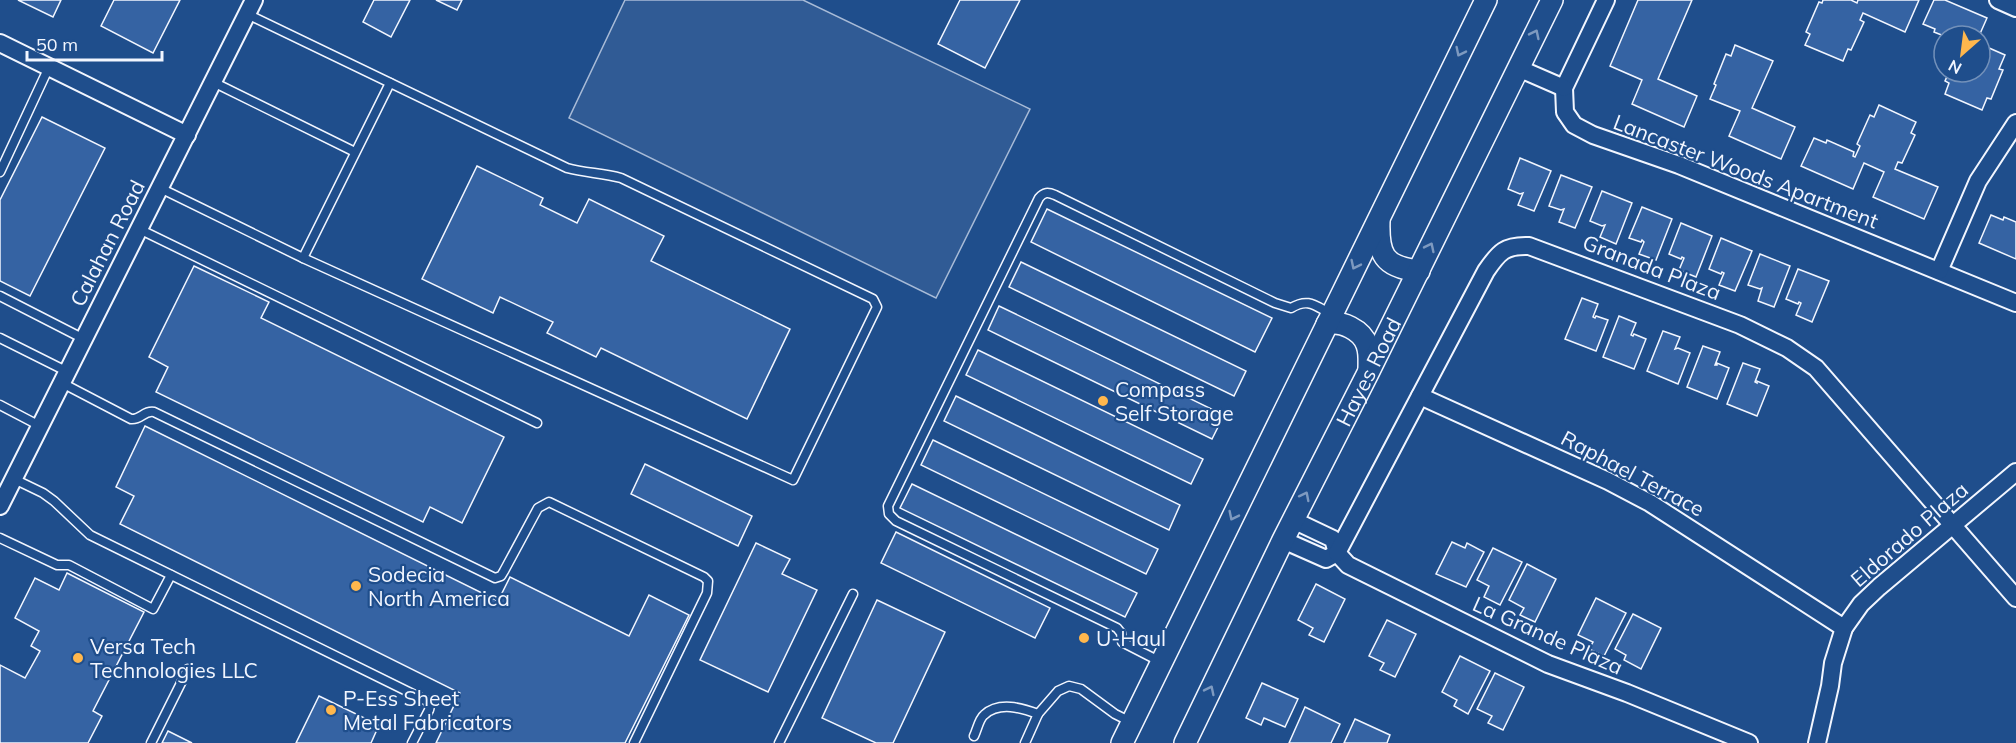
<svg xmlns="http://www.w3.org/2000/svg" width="2016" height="743" viewBox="0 0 2016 743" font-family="Mulish,sans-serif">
  <rect width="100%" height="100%" fill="#1f4e8c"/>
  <path fill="#305b95" stroke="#a8bbd7" stroke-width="1.5" d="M625 0H803L1030 109 936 298 569 118Z"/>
  <g fill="#3563a3" stroke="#f2f6ff" stroke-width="1.5">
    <path d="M18 0H61L53 17Z"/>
    <path d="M114 0H180L153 53 101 26Z"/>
    <path d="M374 0H410L391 37 363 22Z"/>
    <path d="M436 0H462L457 10Z"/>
    <path d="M960 0H1020L985 68 938 44Z"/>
    <path d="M1638 0H1692L1658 79 1697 96 1684 127 1632 104 1642 80 1610 66Z"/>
    <path d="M1823 0H1851L1857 3 1858 0H1919L1905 32 1863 13 1860 20 1864 22 1851 50 1848 49 1843 61 1805 45 1810 34 1806 32 1819 2 1822 3Z"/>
    <path d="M1934 0H1945L1987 18 1979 36H1944L1934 32 1935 29 1923 24Z"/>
    <path d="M1980 44 2005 55 1999 69 2003 70 1991 99 1987 98 1982 110 1945 94 1949 83 1945 81 1949 72H1980Z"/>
    <path d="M1735 45 1773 61 1752 108 1795 127 1781 159 1729 136 1740 111 1710 99 1716 85 1714 84 1726 54 1731 56Z"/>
    <path d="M1879 105 1916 122 1911 133 1915 135 1902 163 1898 162 1895 169 1938 187 1924 219 1873 197 1884 172 1864 163 1853 189 1801 166 1814 138 1826 143 1827 140 1854 152 1853 156 1855 157 1860 146 1857 144 1870 115 1874 117Z"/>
    <path d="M42 117 105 148 30 296 0 281V200Z"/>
    <path d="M1520 158 1551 171 1534 211 1518 205 1523 193 1520 194 1508 189Z"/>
    <path d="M477 166 543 198 540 205 577 223 589 199 664 236 651 261 790 329 747 419 601 348 596 357 547 333 553 322 500 297 493 313 422 279Z"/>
    <path d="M1561 175 1592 187 1575 228 1559 222 1564 209 1561 210 1549 206Z"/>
    <path d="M1602 191 1632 203 1616 244 1600 237 1605 225 1602 226 1590 221Z"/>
    <path d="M1642 207 1672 219 1656 260 1639 254 1644 242 1642 240 1641 242 1629 238Z"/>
    <path d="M1047 209 1272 318 1255 352 1031 242Z"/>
    <path d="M1991 215 2003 220 2004 217 2016 222V259L1979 243Z"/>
    <path d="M1681 223 1712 236 1696 277 1679 270 1684 258 1682 257 1681 259 1669 254Z"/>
    <path d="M1721 238 1752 251 1735 291 1719 285 1724 273 1722 272 1721 274 1709 269Z"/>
    <path d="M1760 254 1790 266 1774 307 1758 301 1762 288 1760 289 1748 285Z"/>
    <path d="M1021 262 1246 371 1234 396 1009 287Z"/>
    <path d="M194 266 269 302 261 318 504 437 462 523 430 507 423 522 156 392 168 367 149 357Z"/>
    <path d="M1798 269 1829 281 1812 322 1796 315 1801 303 1799 302 1798 304 1786 299Z"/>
    <path d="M1582 298 1598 304 1593 317 1595 318 1596 316 1608 320 1596 351 1565 339Z"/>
    <path d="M999 306 1224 415 1212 439 988 330Z"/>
    <path d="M1619 316 1636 323 1631 335 1633 336 1634 334 1646 339 1634 369 1603 357Z"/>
    <path d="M1663 331 1680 337 1675 349 1678 348 1690 353 1678 384 1647 371Z"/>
    <path d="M1703 346 1720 352 1715 365H1717V363L1729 368 1717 399 1687 387Z"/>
    <path d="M978 350 1203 459 1191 484 966 375Z"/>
    <path d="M1743 363 1760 369 1755 382 1757 383V381L1769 386 1757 416 1727 404Z"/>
    <path d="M956 396 1180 505 1169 530 944 421Z"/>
    <path d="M145 426 498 601 510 577 629 636 649 595 689 615 625 743H436L460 693 120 524 134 496 116 487Z"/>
    <path d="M933 440 1158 549 1146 574 921 465Z"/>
    <path d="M645 464 752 516 738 546 631 494Z"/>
    <path d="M912 484 1137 593 1125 617 900 508Z"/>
    <path d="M896 532 1050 608 1035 638 881 563Z"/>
    <path d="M1452 542 1465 548 1467 543 1484 552 1466 587 1436 574Z"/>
    <path d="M756 543 790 559 782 574 817 590 768 692 700 660Z"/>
    <path d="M1493 548 1522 562 1500 605 1484 597 1489 586 1477 580Z"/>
    <path d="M1527 564 1556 579 1535 622 1520 615 1524 608 1509 600Z"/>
    <path d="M67 573 144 612 93 711 102 716 88 743H0V665L25 678 40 651 31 646 39 631 15 618 35 578 59 590Z"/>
    <path d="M1316 584 1345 599 1324 642 1309 635 1313 628 1298 620Z"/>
    <path d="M1596 598 1626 613 1604 656 1589 649 1593 642 1578 635Z"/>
    <path d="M877 600 945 632 893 743H876L822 718Z"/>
    <path d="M1633 614 1661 628 1641 669 1624 660 1626 655 1615 649Z"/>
    <path d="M1387 620 1416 634 1395 677 1380 670 1384 663 1369 656Z"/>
    <path d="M1460 656 1490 671 1468 714 1454 706 1457 700 1442 692Z"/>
    <path d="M1495 673 1524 687 1503 730 1488 723 1492 716 1477 709Z"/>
    <path d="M1262 683 1298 699 1285 727 1264 718 1261 725 1246 718Z"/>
    <path d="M319 696 379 725 371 743H296Z"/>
    <path d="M1305 707 1340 724 1331 743H1289Z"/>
    <path d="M1355 719 1390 735 1387 743H1344Z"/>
    <path d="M168 731 192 743H162Z"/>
  </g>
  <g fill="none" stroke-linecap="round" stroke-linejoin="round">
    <g stroke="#f2f6ff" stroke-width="11">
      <g id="service">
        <path d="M247 14 567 168C585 173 603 173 621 178L873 299 877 307 793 480 303 258"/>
        <path d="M213 82 355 152"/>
        <path d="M0 172 49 67"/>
        <path d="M160 188 303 258 390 83"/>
        <path d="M139 229 537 423"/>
        <path d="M0 296 84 339"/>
        <path d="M0 338 68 372"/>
        <path d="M62 383 131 419C141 420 144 410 154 412L495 578 501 576 504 571 538 508 549 502 704 577 708 581 707 593 634 743"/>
        <path d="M0 405 40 426"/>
        <path d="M14 479 43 493 54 501 90 535 427 701 430 706 429 710 412 743"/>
        <path d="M0 538 57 565H69L153 609 171 575"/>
        <path d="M1161 662 1122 642 1121 633 1117 628 896 521 889 514 888 506 1039 198C1044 192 1048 192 1055 195L1275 303 1291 308C1308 298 1314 305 1331 314"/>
        <path d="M974 736C977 730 979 719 984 715 999 701 1022 708 1038 714L1058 691 1069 686 1081 689 1115 714 1131 722"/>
        <path d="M151 743 188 669"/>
        <path d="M779 743 853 594"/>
        <path d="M1025 743 1038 714"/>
      </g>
    </g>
    <g stroke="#f2f6ff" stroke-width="20">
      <g id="minor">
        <path d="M1606 0 1564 88 1565 112 1574 125 1593 135 1679 165 2016 303"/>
        <path d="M1998 0 2016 8"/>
        <path d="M0 43 187 135"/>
        <path d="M1518 68 1564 88"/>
        <path d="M1939 271 1978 181 2016 123"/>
        <path d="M1420 396 1608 481 1650 503 1844 628"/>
        <path d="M0 506 254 0"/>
        <path d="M1293 520 1333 539 1337 553 1348 565 1548 664 1627 693 1749 743"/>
        <path d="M1283 540 1326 559 1337 553"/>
        <path d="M1337 553 1486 271C1499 252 1505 245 1529 246L1740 325 1787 348 1816 368 2016 598"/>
        <path d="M1817 743 1830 686 1833 663 1844 628 1861 604 1879 587 2016 472"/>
      </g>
    </g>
    <g stroke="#f2f6ff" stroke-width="24">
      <g id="tertiary">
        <path d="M1379 221C1378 254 1383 267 1419 271"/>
        <path d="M1327 324C1341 320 1362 330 1367 345 1370 353 1369 361 1369 369"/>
        <path d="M1122 743 1486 0"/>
        <path id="s1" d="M1185 743 1283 540 1368 373 1552 0"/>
      </g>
    </g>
    <use href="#service" stroke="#1f4e8c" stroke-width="8"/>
    <use href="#minor" stroke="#1f4e8c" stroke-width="16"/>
    <use href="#tertiary" stroke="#1f4e8c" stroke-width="21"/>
  </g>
  <defs><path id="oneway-chevron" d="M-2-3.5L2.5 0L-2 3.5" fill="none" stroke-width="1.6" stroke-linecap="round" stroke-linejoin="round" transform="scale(1.5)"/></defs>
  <g stroke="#7e9ac0">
    <use href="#oneway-chevron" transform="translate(1535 34) rotate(-64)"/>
    <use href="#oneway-chevron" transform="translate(1460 52) rotate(116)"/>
    <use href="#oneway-chevron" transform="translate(1430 247) rotate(-64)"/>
    <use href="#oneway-chevron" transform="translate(1355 265) rotate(116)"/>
    <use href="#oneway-chevron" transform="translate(1305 496) rotate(-63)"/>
    <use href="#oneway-chevron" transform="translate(1233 516) rotate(116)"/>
    <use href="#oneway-chevron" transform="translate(1210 690) rotate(-64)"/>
  </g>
  <g fill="#ffb74d" stroke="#1f4e8c" stroke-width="2">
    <circle cx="1103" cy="401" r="6"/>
    <circle cx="356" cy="586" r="6"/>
    <circle cx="1084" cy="638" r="6"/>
    <circle cx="78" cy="658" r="6"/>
    <circle cx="331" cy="710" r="6"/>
  </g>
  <g text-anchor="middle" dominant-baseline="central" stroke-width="4.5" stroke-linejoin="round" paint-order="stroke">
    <g font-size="21" fill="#f2f6ff" stroke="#1f4e8c">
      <text transform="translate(1746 171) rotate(21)">Lancaster Woods Apartment</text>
      <text transform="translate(107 243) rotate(-63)">Calahan Road</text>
      <text transform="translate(1652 267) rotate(21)">Granada Plaza</text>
      <text stroke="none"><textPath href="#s1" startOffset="414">Hayes Road</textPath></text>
      <text transform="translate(1633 473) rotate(28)">Raphael Terrace</text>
      <text transform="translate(1909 534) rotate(-41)">Eldorado Plaza</text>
      <text transform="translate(1548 635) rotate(24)">La Grande Plaza</text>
    </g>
    <g font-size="21" fill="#f2f6ff" stroke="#1f4e8c" text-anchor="start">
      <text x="1115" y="389">Compass<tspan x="1115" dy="24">Self Storage</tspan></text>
      <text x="368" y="574">Sodecia<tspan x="368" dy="24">North America</tspan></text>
      <text x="1096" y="638">U-Haul</text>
      <text x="90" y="646">Versa Tech<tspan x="90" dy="24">Technologies LLC</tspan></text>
      <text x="343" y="698">P-Ess Sheet<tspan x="343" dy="24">Metal Fabricators</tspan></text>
    </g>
  </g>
  <g transform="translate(1962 54) rotate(208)"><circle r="28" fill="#1f4e8c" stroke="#7391ba" stroke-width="1.5"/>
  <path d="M0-4.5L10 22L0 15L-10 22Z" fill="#ffb74d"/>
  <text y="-9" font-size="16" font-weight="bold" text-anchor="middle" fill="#f2f6ff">N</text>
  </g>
  <path d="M27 51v9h135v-9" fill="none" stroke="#f2f6ff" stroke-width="3"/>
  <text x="36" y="51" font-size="18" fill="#f2f6ff" stroke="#1f4e8c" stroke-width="4.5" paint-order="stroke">50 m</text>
</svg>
